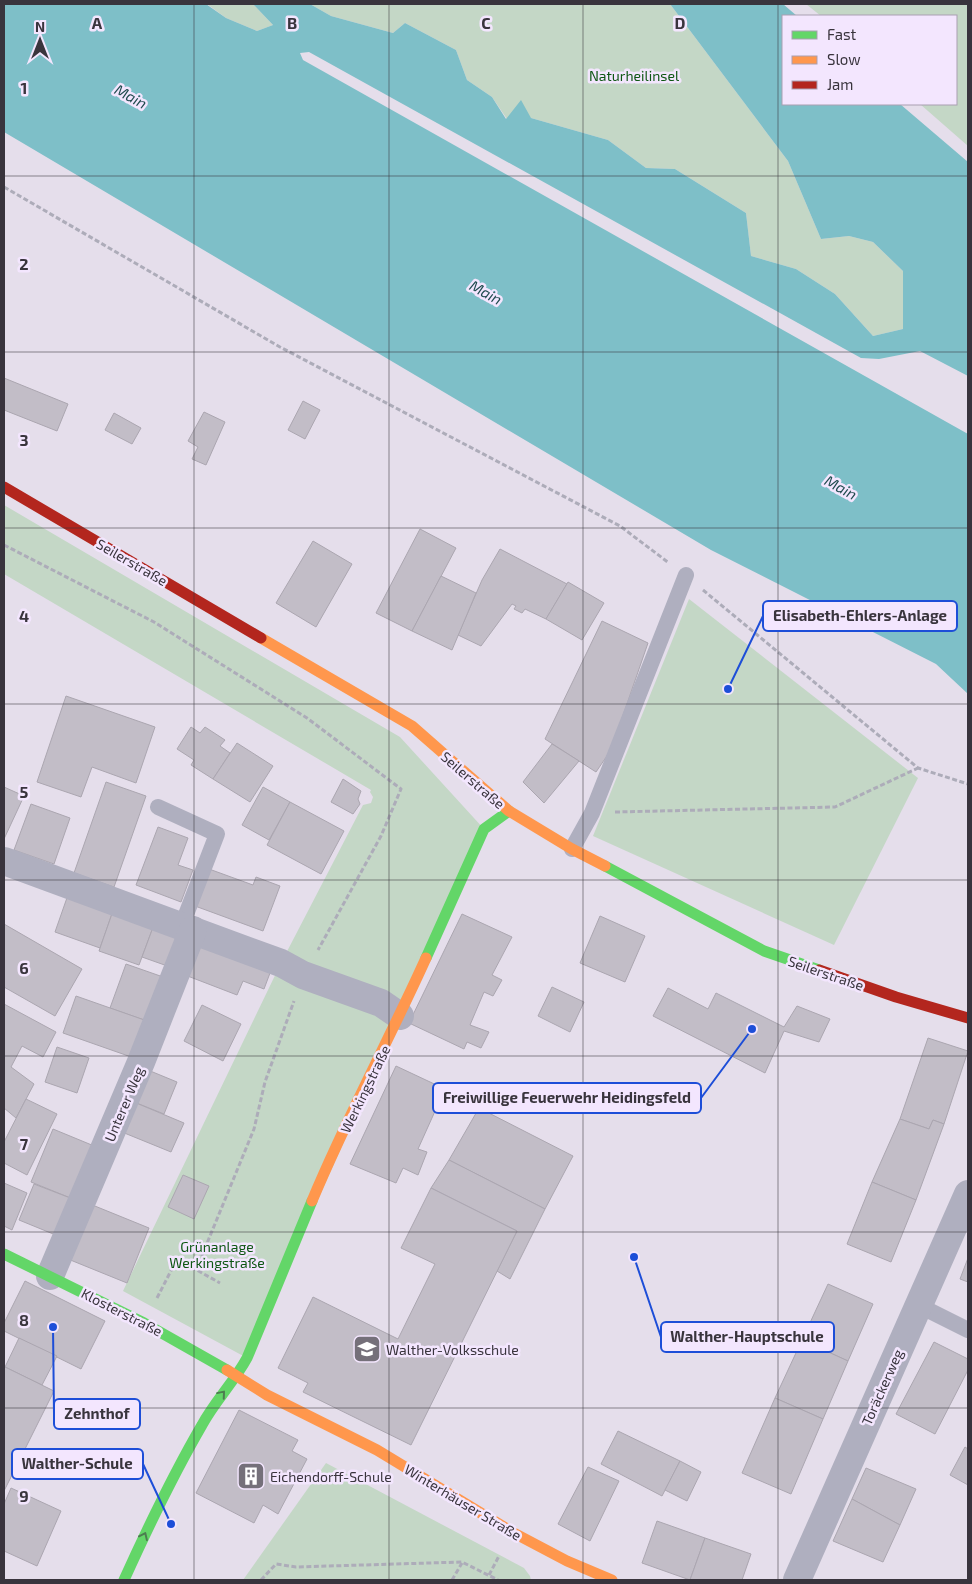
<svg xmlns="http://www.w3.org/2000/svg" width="972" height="1584" viewBox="0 0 972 1584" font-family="'Exo 2',sans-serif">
  <rect width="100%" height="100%" fill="#e5deeb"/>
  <g fill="#c4d7c6">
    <path d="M207 4H253L273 25 257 31 226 18Z"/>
    <path d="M310 4H670L788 161 821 239 849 236 873 242 903 271V329L873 336 835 294 796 269 751 256 746 213 675 169 646 168 608 140 531 118 507 119 492 97 467 80 456 50 405 23 393 33 331 16Z"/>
    <path d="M806 4H968V146L920 104H956V16H821Z"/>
    <path d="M4 505 400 737 484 829 247 1358 123 1291 281 963 363 805 371 803 373 797 370 792 371 790 4 574Z"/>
    <path d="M689 599 918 778 834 945 593 836Z"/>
    <path d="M326 1463 524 1568 530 1576 531 1580H243Z"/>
  </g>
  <path fill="#7ebfc8" d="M4 4H206L226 18 257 31 273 25 253 4H310L331 16 393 33 405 23 456 50 467 80 492 97 506 119 521 100 531 118 608 140 646 168 675 169 746 213 751 256 796 269 835 294 873 336 903 329V271L873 242 849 236 821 239 788 161 670 4H783L797 16H783V104H900L968 162V376L920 351 879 359 861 358 309 52 300 53 303 60 968 434V694L936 664 711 550 4 132Z"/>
  <g fill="#c2bdc7" stroke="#aba6b0">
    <path d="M4 378 68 404 57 431 4 410Z"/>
    <path d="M303 401 320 410 305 439 288 430Z"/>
    <path d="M204 412 225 422 206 465 192 459 198 447 188 441Z"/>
    <path d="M114 413 141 428 132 444 105 430Z"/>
    <path d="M420 529 456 548 412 631 376 613Z"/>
    <path d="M313 541 352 564 316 627 276 603Z"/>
    <path d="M500 549 567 584 546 619 525 609 522 613 514 609 516 606 512 604 481 646 458 635 482 580Z"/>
    <path d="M441 576 476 593 452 650 412 631Z"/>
    <path d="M568 582 604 603 582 640 546 619Z"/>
    <path d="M602 621 648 643 611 750 596 772 545 739Z"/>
    <path d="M66 696 155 727 136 783 92 767 81 797 37 782Z"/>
    <path d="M191 727 200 733 205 727 225 740 220 746 230 753 213 779 191 765 194 760 177 749Z"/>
    <path d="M237 743 273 766 250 802 213 779Z"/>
    <path d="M552 744 579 761 544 803 523 782Z"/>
    <path d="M343 779 361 791 358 799 360 804 353 814 331 802Z"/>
    <path d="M106 782 146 796 114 887 74 873Z"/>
    <path d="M4 787 24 796 4 839Z"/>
    <path d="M263 787 290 802 269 840 242 825Z"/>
    <path d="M290 802 344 831 321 874 267 845Z"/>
    <path d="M31 804 70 818 54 864 14 850Z"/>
    <path d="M158 827 188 838 178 865 193 870 181 902 136 885Z"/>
    <path d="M209 869 253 885 256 877 280 886 263 931 195 906Z"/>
    <path d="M69 892 114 908 100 948 55 932Z"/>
    <path d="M114 908 155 922 139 965 99 951Z"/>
    <path d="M462 914 512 937 492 975 502 980 493 996 484 992 470 1025 489 1032 481 1048 467 1042 464 1049 409 1023Z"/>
    <path d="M600 916 645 936 625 982 580 963Z"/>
    <path d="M155 922 185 933 173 968 142 957Z"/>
    <path d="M4 924 82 969 55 1016 4 987Z"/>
    <path d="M200 938 273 965 264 989 243 981 237 995 185 975Z"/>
    <path d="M126 964 166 978 150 1022 110 1008Z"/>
    <path d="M552 987 584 1002 570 1032 538 1016Z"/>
    <path d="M668 988 708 1009 716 993 784 1027 797 1006 830 1019 819 1042 784 1031 765 1073 653 1016Z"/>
    <path d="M76 996 150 1022 137 1059 63 1033Z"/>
    <path d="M4 1004 56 1032 43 1057 22 1046 11 1067 34 1084 16 1118 4 1108Z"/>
    <path d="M202 1005 241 1024 223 1061 184 1041Z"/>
    <path d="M928 1038 968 1051 944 1124 933 1120 929 1129 900 1119Z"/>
    <path d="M57 1047 89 1058 77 1093 45 1082Z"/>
    <path d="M396 1066 445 1089 418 1149 427 1152 418 1175 403 1168 396 1183 350 1164Z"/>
    <path d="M143 1068 177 1082 164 1114 129 1100Z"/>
    <path d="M26 1099 57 1114 27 1175 4 1163V1142Z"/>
    <path d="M129 1100 184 1123 171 1152 117 1130Z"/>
    <path d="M479 1108 573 1156 545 1209 449 1160Z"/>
    <path d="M900 1119 929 1129 933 1120 944 1124 916 1200 872 1182Z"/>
    <path d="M53 1129 99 1148 78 1201 31 1182Z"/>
    <path d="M449 1160 545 1209 510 1279 497 1271 517 1231 431 1188Z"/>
    <path d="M183 1175 209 1186 194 1219 168 1207Z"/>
    <path d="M872 1182 916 1200 891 1262 847 1244Z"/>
    <path d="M4 1183 27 1193 12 1230 4 1226Z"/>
    <path d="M34 1184 78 1201 63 1238 19 1220Z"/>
    <path d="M431 1188 517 1231 411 1445 303 1392 308 1383 278 1368 313 1297 398 1339 435 1264 401 1248Z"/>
    <path d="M85 1202 149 1228 127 1283 63 1257Z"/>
    <path d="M968 1258V1282L960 1279Z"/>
    <path d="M25 1281 105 1321 81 1369 4 1331V1323Z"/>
    <path d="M828 1284 873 1304 848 1361 802 1340Z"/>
    <path d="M19 1338 57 1356 42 1385 5 1367Z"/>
    <path d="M802 1340 848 1361 823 1419 775 1398Z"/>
    <path d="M934 1342 968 1359V1370L935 1434 896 1414Z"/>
    <path d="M5 1367 54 1391 4 1491V1369Z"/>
    <path d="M775 1398 823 1419 791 1494 742 1473Z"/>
    <path d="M239 1410 298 1440 292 1451 307 1459 278 1514 263 1505 254 1523 196 1493Z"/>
    <path d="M618 1431 680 1461 662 1496 601 1464Z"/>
    <path d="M965 1447 968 1449V1485L950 1475Z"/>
    <path d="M680 1461 701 1472 687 1501 665 1490Z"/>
    <path d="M588 1467 619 1481 590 1541 558 1524Z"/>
    <path d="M866 1468 916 1489 900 1525 852 1499Z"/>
    <path d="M11 1488 61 1511 37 1566 4 1551V1504Z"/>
    <path d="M852 1499 900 1525 883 1562 833 1541Z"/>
    <path d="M657 1521 705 1538 690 1580 642 1563Z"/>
    <path d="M705 1538 751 1554 742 1580H690Z"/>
  </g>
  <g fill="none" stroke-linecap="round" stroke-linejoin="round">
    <g stroke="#adacb9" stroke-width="3" stroke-dasharray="5 2.5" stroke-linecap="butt">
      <path d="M4 187 280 347 620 526 669 563"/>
      <path d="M4 545 154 622 307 718 401 789 381 836 318 950"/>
      <path d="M703 590 918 768 968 784"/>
      <path d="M615 812 835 807 918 768"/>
      <path d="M196 1270 254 1129 265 1082 294 1001"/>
      <path d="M157 1298 177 1259 220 1283"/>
      <path d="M489 1575 499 1556"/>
      <path d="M261 1580 276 1564 296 1567 462 1562 498 1580"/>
      <path d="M452 1580 462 1563"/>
    </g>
    <g stroke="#afafbf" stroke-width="16">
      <path d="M158 807 217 834 182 925"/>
      <path d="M572 849 592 813 686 575"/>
      <path d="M918 1305 968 1330"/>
    </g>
    <g stroke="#afafbf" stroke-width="28">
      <path d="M4 861 281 963 303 975 381 1003 400 1016"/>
      <path d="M50 1276 141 1062 193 930"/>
      <path d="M797 1580 968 1194"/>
    </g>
    <g stroke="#63d668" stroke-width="11">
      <path d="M605 866 764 951 819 970"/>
      <path d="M426 958 484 829 509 811"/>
      <path d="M4 1254 144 1323 227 1370"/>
      <path d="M124 1580C148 1527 173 1475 202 1425 215 1401 234 1382 247 1358L312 1201"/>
    </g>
    <g stroke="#ff974d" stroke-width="11">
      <path d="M261 638 412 726 509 811 572 849 605 866"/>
      <path d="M312 1201C346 1119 389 1040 426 958"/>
      <path d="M227 1370 267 1395 377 1450 512 1532 567 1561 612 1580"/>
    </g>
    <g stroke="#b3261e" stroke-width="11">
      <path d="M4 487 261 638"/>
      <path d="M819 970 896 997 968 1018"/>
    </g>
  </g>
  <defs><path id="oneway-chevron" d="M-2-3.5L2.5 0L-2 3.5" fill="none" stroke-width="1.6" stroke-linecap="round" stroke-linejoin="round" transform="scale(1.25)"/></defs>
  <g stroke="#4c7d50">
    <use href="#oneway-chevron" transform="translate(222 1394) rotate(-50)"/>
    <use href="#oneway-chevron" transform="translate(144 1536) rotate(-65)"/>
  </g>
  <path fill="none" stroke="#39343d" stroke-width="1" stroke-opacity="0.55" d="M194 4V1580M389 4V1580M583 4V1580M778 4V1580M4 176H968M4 352H968M4 528H968M4 704H968M4 880H968M4 1056H968M4 1232H968M4 1408H968"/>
  <defs>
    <g id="school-square" transform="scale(1.4375)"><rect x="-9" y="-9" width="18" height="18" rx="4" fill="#75707a" stroke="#f3e6fe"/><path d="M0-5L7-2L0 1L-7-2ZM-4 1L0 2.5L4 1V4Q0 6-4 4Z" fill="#fff"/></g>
    <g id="building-square" transform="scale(1.4375)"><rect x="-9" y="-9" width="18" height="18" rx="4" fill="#75707a" stroke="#f3e6fe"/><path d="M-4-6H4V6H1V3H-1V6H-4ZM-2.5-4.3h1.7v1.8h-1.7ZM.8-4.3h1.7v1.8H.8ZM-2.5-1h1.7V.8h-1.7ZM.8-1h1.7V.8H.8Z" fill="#fff"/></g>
  </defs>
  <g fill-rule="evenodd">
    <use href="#school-square" x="367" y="1349"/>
    <use href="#building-square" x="251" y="1476"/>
  </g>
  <g text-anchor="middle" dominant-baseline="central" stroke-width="5" stroke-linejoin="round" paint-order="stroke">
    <g font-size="14" fill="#0d5612" stroke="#f3e6fe">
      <text x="634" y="75">Naturheilinsel</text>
      <text x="217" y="1246">Grünanlage<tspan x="217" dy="16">Werkingstraße</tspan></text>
    </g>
    <g font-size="14" fill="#39343d" stroke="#f3e6fe">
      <text transform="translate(132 562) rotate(30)">Seilerstraße</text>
      <text transform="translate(473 780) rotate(41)">Seilerstraße</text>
      <text transform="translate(826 973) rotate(19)">Seilerstraße</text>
      <text transform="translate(365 1089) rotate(-64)">Werkingstraße</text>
      <text transform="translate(124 1104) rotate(-67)">Unterer Weg</text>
      <text transform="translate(122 1312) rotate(27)">Klosterstraße</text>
      <text transform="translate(882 1387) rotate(-66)">Toräckerweg</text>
      <text transform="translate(463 1502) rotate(31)">Winterhäuser Straße</text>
    </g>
    <g font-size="14" fill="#39343d" stroke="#f3e6fe" text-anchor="start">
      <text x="386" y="1349">Walther-Volksschule</text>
      <text x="270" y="1476">Eichendorff-Schule</text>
    </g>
    <g font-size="15" font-style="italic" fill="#1f4b4e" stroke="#f3e6fe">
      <text transform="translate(131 96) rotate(29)">Main</text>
      <text transform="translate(486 292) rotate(29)">Main</text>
      <text transform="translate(841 487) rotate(29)">Main</text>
    </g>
  </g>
  <g font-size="16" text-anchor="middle" font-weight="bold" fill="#39343d" stroke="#f3e6fe" stroke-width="5" stroke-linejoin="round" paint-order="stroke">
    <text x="97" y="29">A</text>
    <text x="292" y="29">B</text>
    <text x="486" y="29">C</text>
    <text x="680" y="29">D</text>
    <text x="24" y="94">1</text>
    <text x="24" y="270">2</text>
    <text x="24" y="446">3</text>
    <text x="24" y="622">4</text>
    <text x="24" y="798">5</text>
    <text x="24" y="974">6</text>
    <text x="24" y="1150">7</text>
    <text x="24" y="1326">8</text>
    <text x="24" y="1502">9</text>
  </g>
  <path fill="none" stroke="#1d4ed8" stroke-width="2" d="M728 689L763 616M752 1029L701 1098M634 1257L661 1337M53 1327L54 1414M171 1524L143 1464"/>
  <g fill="#1d4ed8" stroke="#f3e6fe" stroke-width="2">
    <circle cx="728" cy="689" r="5"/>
    <circle cx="752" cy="1029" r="5"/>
    <circle cx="634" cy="1257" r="5"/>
    <circle cx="53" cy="1327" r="5"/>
    <circle cx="171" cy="1524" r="5"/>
  </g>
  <g fill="#f3e6fe" stroke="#1d4ed8" stroke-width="2">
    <rect x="763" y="601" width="194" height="30" rx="5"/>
    <rect x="433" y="1083" width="268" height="30" rx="5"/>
    <rect x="661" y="1322" width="173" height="30" rx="5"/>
    <rect x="54" y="1399" width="86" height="30" rx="5"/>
    <rect x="12" y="1449" width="131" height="30" rx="5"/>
  </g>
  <g font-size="15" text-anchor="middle" font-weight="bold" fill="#39343d">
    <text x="860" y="621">Elisabeth-Ehlers-Anlage</text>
    <text x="567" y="1103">Freiwillige Feuerwehr Heidingsfeld</text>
    <text x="747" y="1342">Walther-Hauptschule</text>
    <text x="97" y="1419">Zehnthof</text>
    <text x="77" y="1469">Walther-Schule</text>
  </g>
  <rect width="972" height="1584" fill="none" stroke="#39343d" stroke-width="10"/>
  <rect x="782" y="15" width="175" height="90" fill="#f3e6fe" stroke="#a99fb1"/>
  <rect x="792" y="31" width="25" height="8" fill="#63d668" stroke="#a99fb1"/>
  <text x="827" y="40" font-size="15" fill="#39343d">Fast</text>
  <rect x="792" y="56" width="25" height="8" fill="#ff974d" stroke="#a99fb1"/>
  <text x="827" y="65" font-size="15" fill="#39343d">Slow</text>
  <rect x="792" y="81" width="25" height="8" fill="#b3261e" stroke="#a99fb1"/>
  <text x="827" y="90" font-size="15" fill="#39343d">Jam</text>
  <g transform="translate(40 40)" stroke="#f3e6fe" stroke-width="4" paint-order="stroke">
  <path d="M0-4L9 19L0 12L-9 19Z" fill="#39343d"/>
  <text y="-8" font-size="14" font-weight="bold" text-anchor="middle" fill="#39343d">N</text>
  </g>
</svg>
